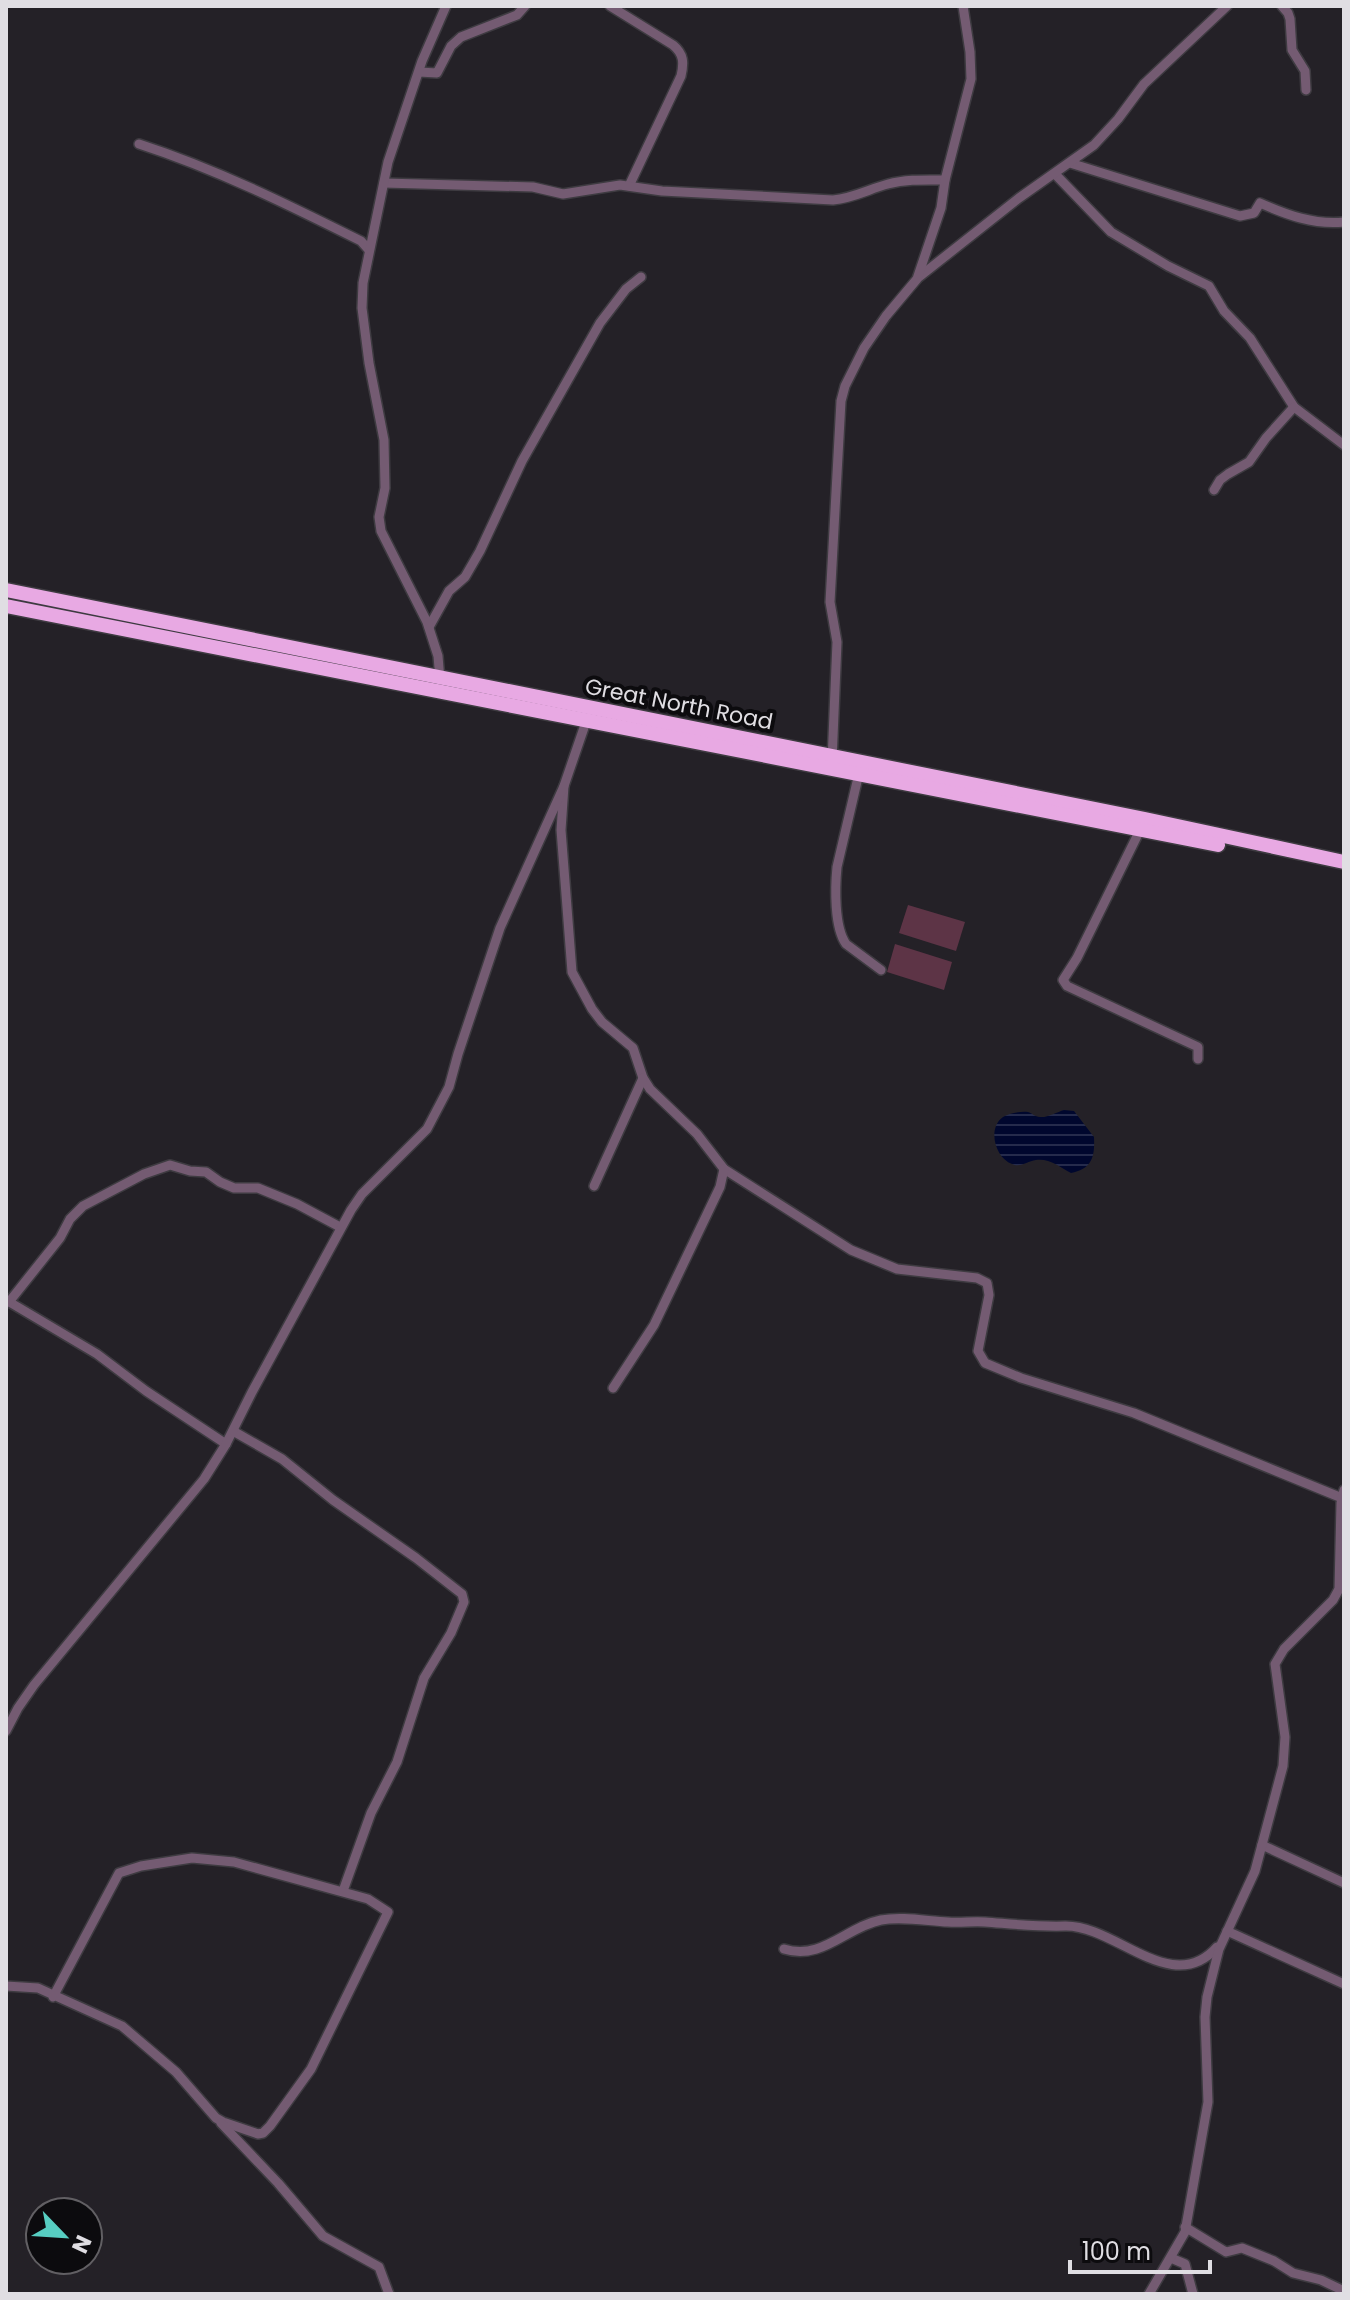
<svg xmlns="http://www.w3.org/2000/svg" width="1350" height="2300" viewBox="0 0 1350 2300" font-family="Poppins,sans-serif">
  <defs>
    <pattern id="water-rules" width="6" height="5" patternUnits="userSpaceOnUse" patternTransform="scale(2)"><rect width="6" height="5" fill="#00072e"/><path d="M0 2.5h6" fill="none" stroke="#252b4c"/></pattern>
  </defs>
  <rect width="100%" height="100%" fill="#242127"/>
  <g fill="#5d3446">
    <path d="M908 905 965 922 956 951 899 933Z"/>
    <path d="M895 944 952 962 944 990 887 972Z"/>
  </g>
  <path fill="url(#water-rules)" d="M1064 1110 1074 1111 1094 1137C1095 1157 1092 1169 1071 1173 1060 1167 1049 1158 1036 1160 1027 1161 1021 1168 1012 1164 995 1158 987 1128 1003 1117 1009 1113 1021 1111 1028 1112 1032 1113 1035 1117 1040 1117 1047 1118 1057 1112 1064 1110Z"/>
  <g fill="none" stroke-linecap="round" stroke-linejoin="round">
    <g stroke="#3e3b41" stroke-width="12">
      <g id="minor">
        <path d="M610 6 673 45C684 54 684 63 681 76L629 186"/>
        <path d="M1282 6 1288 13 1290 19 1292 50 1305 71 1306 90"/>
        <path d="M419 72 437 73 451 46 461 37 517 15 525 6"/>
        <path d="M139 144C216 169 289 205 361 241L369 250"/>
        <path d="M1070 163 1240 216 1254 213 1260 203C1287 215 1314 225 1344 222"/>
        <path d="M1055 174 1111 232 1168 266 1209 286 1224 311 1250 338 1294 407 1344 445"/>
        <path d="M384 183 533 187 563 194 620 185 662 191 833 200C854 198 869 189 888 184 907 179 926 180 945 180"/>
        <path d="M919 277 1019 198 1094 145 1118 119 1144 84 1227 6"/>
        <path d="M1214 490 1220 480 1228 474 1249 462 1266 438 1294 407"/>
        <path d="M429 627 449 591 465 577 480 551 522 461 600 323 626 289 641 277"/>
        <path d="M440 680 438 656 427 622 381 531 379 517 385 488 384 440 369 363 362 308 363 283 388 162 422 61 446 6"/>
        <path d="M832 761 837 642 830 602 841 401 845 386 864 348 886 316 917 279 941 208 945 180 971 79 970 52 963 6"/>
        <path d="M860 769 837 867C835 887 834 927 846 944L881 970"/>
        <path d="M564 786 561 830 572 972 592 1009 602 1022 633 1048 643 1078 650 1089 697 1134 724 1169 851 1250 897 1269 977 1278 987 1283 989 1295 978 1351 985 1363 1021 1378 1134 1413 1342 1498"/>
        <path d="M1142 826 1077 958 1063 980 1067 986 1198 1047V1059"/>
        <path d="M594 1186 643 1078"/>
        <path d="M6 1300 97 1354 146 1391 226 1444"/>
        <path d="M9 1302 60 1238 70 1219 83 1206 144 1174 170 1165 190 1171 206 1172 220 1182 234 1188H258L297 1204 340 1227"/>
        <path d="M613 1388 654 1325 720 1187 724 1169"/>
        <path d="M233 1431 282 1459 333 1500 416 1558 462 1594 464 1602 451 1633 424 1678 397 1762 371 1813 343 1891"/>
        <path d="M6 1731 18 1708 34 1685 204 1479 226 1444 252 1392 351 1210 362 1194 427 1129 449 1087 458 1054 500 928 564 786 588 716"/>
        <path d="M1262 1845 1344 1883"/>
        <path d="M1227 1931 1344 1984"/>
        <path d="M784 1949C822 1961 846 1927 881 1920 902 1916 927 1921 948 1922 961 1923 973 1921 985 1922 1012 1924 1038 1927 1065 1926 1116 1925 1172 1998 1217 1947"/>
        <path d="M6 1986 38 1988 122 2026 176 2072 216 2118 223 2122 258 2134 263 2133 270 2126 311 2069 388 1912 368 1899 234 1862 192 1858 141 1866 119 1873 53 1997"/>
        <path d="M221 2123 278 2183 323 2236 379 2267 389 2294"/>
        <path d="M1185 2227 1226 2252 1242 2248 1274 2261 1293 2273 1321 2280 1344 2291"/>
        <path d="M1171 2258 1185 2264 1193 2294"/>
        <path d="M1149 2294 1185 2232 1208 2102 1205 2017 1207 1997 1219 1949 1255 1871 1283 1766 1285 1737 1275 1664 1284 1649 1333 1600 1339 1589 1341 1503 1344 1490"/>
      </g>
    </g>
    <g stroke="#3e3b41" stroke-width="17">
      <g id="highway">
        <path d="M6 590 1145 819 1344 862"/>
        <path d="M6 606 1218 845"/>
      </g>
    </g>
    <use href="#minor" stroke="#745b72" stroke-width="9"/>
    <use href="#highway" stroke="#e8a9e3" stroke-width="14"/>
  </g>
  <g text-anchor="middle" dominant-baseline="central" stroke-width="8" stroke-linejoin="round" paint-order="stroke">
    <g font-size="22" fill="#e0dee3" stroke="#0c0b0e">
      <text transform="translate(679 704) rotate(11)">Great North Road</text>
    </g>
  </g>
  <rect width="1350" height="2300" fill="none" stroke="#e0dee3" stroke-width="16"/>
  <g transform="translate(64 2236) rotate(115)"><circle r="38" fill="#0c0b0e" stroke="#615f63" stroke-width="2"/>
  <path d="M0-6L14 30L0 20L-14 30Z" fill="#57cec2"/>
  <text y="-12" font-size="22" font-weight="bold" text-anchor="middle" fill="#e0dee3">N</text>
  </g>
  <path d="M1070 2260v12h140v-12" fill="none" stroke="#e0dee3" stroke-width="4"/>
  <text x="1082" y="2260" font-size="24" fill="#e0dee3" stroke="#0c0b0e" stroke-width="6" paint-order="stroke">100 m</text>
</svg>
